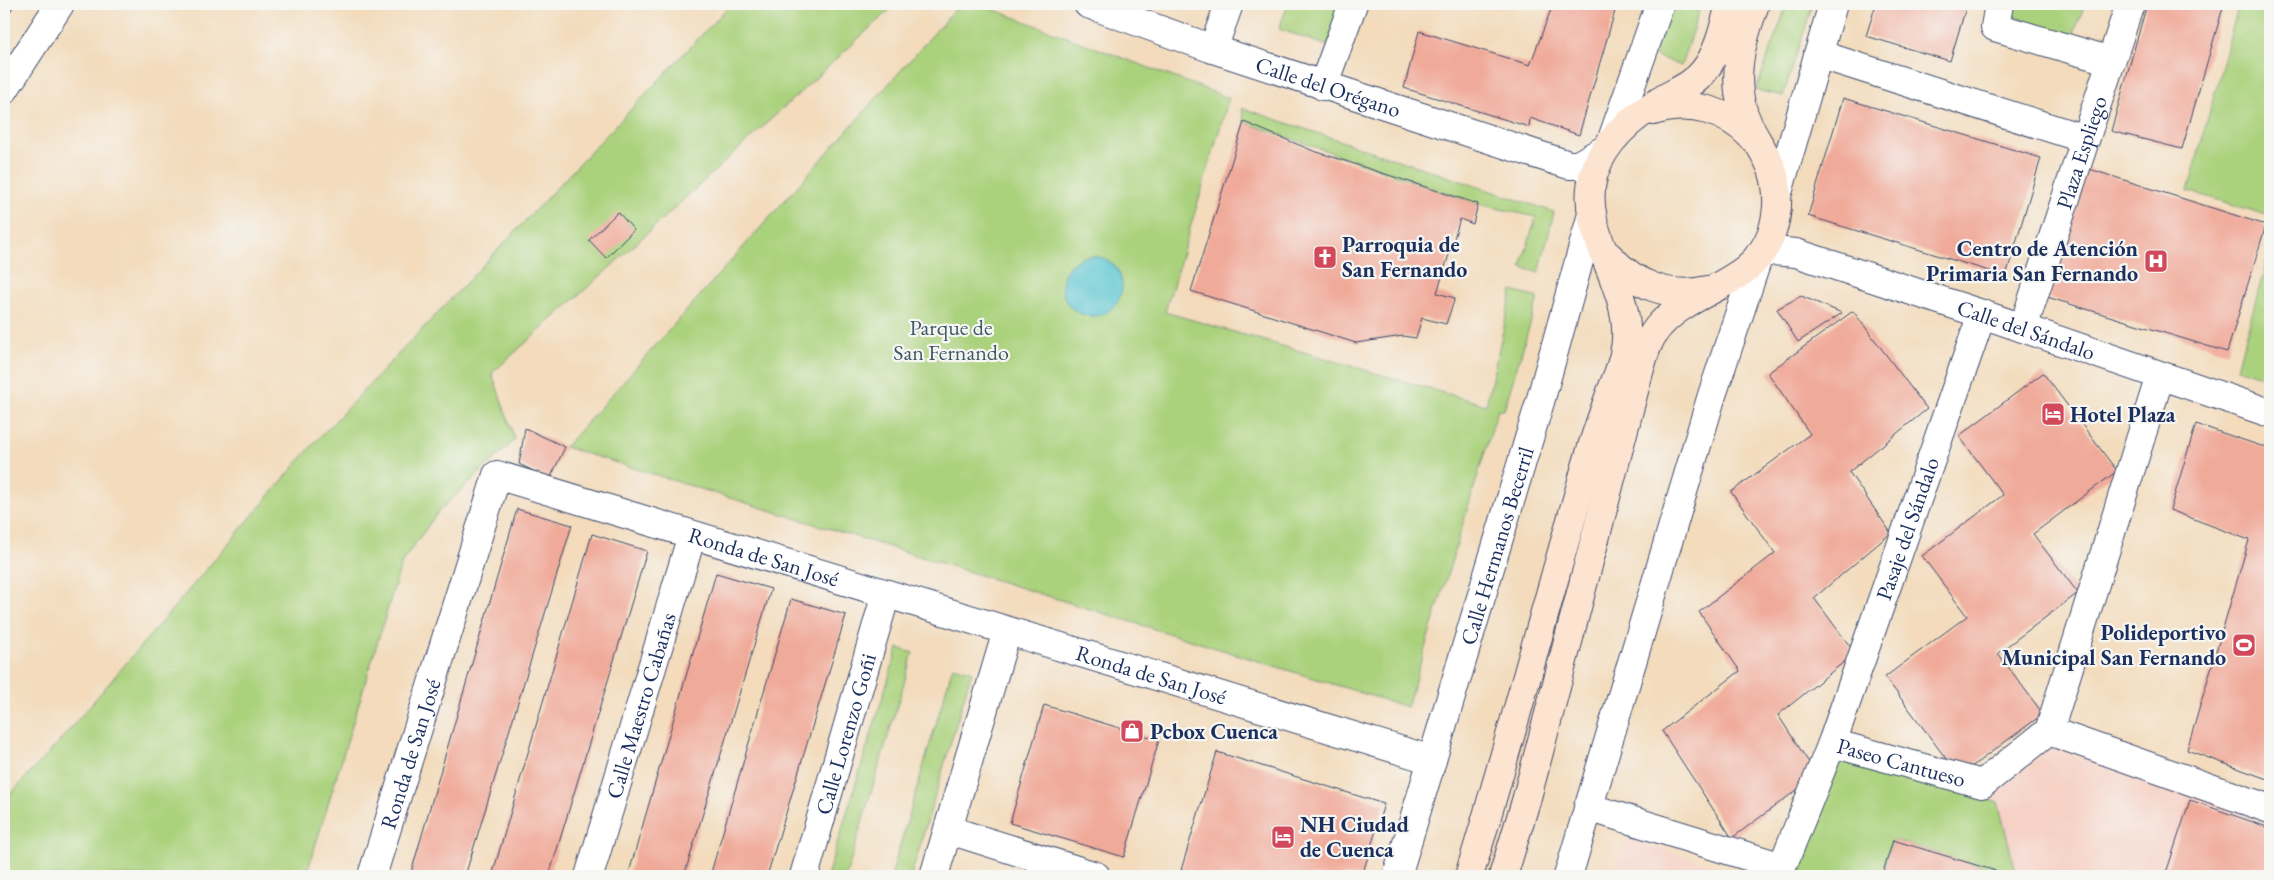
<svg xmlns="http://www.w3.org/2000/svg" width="2274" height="880" viewBox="0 0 2274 880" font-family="'EB Garamond',serif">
  <rect width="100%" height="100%" fill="#f6f6f2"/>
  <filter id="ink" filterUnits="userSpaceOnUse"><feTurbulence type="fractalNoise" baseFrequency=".02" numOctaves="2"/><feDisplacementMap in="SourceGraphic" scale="10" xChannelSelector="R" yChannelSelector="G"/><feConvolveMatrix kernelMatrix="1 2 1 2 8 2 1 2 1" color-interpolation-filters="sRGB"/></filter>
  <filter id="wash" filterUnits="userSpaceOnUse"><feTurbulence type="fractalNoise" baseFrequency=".0096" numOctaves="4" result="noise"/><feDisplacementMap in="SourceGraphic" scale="20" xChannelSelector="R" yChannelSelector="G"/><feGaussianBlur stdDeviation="1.12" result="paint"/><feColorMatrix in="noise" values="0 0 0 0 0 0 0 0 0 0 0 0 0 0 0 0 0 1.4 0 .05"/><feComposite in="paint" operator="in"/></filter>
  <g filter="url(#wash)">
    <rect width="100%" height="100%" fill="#f3dbbc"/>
    <g fill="#f6d1c5">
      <path d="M2049 746 2270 821V876H1799L1839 755 1985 797Z"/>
      <path d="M1626 838 1748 876H1613Z"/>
    </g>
    <g fill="#aad17c" stroke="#62806d">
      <path d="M731 4H896L617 261 492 373 515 440 438 512 402 562 306 876H206L194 873 191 876H4V801L58 743 316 441Z"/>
      <path d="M960 4H979L1229 98 1165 312 1486 405 1512 291 1538 298 1504 410 1498 409 1407 707 565 447Z"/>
      <path d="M1288 4H1342L1328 46 1279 29Z"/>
      <path d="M1672 4H1701L1681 66 1654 55Z"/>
      <path d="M1787 4H1813L1783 96 1756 90Z"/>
      <path d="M1999 4H2085L2072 38 1997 10Z"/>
      <path d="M2239 4H2270V216L2188 191Z"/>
      <path d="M1242 108 1554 212 1539 273 1521 267 1536 217 1478 204 1244 122Z"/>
      <path d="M2270 249V379L2237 368Z"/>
      <path d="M898 648 913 653 846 876H827Z"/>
      <path d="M953 666 972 671 911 876H891Z"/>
      <path d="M1839 755 1998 802 2016 872 2006 874 1893 840 1880 876H1799Z"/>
    </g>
    <circle fill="#59c5d1" stroke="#3a7a98" cx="1092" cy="286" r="30"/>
    <g id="blocks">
      <g fill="#f0aa9a">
        <path d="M4 4H15L4 21Z"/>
        <path d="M1553 4H1617L1579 135 1530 118 1529 127 1404 88 1419 31 1530 65Z"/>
        <path d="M1876 4H1967L1950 61 1866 36Z"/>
        <path d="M2147 4H2224L2182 149 2111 131Z"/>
        <path d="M1843 98 2041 158 2006 276 1808 216Z"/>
        <path d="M1244 122 1311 150 1478 204 1473 224 1460 219 1437 293 1455 298 1446 324 1422 318 1416 338 1403 336 1356 343 1191 291Z"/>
        <path d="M2083 167 2266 225 2227 352 2047 297Z"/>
        <path d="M618 212 634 230 606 258 589 240Z"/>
        <path d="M1801 296 1842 313 1798 342 1777 309Z"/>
        <path d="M1853 311 1927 409 1849 472 1891 533 1814 598 1855 653 1778 715 1817 775 1732 838 1662 731 1740 671 1699 612 1775 553 1731 492 1810 434 1768 373Z"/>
        <path d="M2043 373 2117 471 2033 534 2078 593 1998 653 2043 714 1959 776 1885 677 1967 616 1922 556 2003 495 1959 436Z"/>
        <path d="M2196 424 2270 449V780L2187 750 2249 540 2170 510Z"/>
        <path d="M525 428 565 447 550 479 519 464Z"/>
        <path d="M517 509 572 525 465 876H410Z"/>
        <path d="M592 534 647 551 549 876H492Z"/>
        <path d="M716 573 771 589 684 876H628Z"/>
        <path d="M791 599 846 615 767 876H710Z"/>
        <path d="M1044 705 1159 740 1124 857 1010 823Z"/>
        <path d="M1217 752 1384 804 1362 876H1200L1181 870Z"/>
        <path d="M2190 800 2270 828V876H2165Z"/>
        <path d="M1893 840 2006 874 2005 876H1882Z"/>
      </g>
    </g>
  </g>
  <g filter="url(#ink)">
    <use href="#blocks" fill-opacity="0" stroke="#3b496c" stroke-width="1"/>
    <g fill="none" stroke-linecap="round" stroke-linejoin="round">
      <g stroke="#3b496c" stroke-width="30">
        <g id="street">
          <path id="s1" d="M1088 4 1213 49 1569 165H1578L1604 150"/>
          <path d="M1999 4 1995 27 2111 61"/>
          <path d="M1213 49 1229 4"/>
          <path d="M1818 54 2085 139"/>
          <path d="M1323 86 1353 4"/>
          <path d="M4 90 60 4"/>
          <path d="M1612 139 1660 4"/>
          <path d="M1777 196 1833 4"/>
          <path id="s2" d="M2023 328 2130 4"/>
          <path d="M2049 731 2160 376"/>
          <path id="s3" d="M1832 743 1982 784 2049 731 2270 809"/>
          <path id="s4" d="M1588 807 1782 867 1832 743 1982 314"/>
          <path d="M949 830 1096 876"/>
          <path id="s5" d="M372 876 497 475 1432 760"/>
          <path id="s6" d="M589 876 692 535"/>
          <path id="s7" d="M804 876 886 594"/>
          <path d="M934 876 1007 631"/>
          <path id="s8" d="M1397 876 1540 402 1592 214"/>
          <path id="s9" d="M1568 876 1712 395 1759 255 1772 251 1796 253 1982 314 2270 413"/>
        </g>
      </g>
      <g stroke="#3b496c" stroke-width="30">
        <g id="secondary">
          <path d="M1653 111C1690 100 1727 110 1753 138"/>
          <path d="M1609 256C1635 285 1669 299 1707 290"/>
          <path d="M1469 876C1508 749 1542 620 1579 492 1587 461 1597 430 1608 400 1613 385 1621 370 1624 354 1639 289 1575 235 1594 173 1605 139 1635 115 1665 98 1679 90 1694 84 1704 71 1719 52 1724 26 1730 4"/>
          <path d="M1503 876 1526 801 1639 372C1644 355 1648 337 1661 324 1695 287 1754 285 1772 232 1780 208 1779 180 1767 158 1758 141 1746 126 1742 107 1732 71 1743 38 1755 4"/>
        </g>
      </g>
      <use href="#street" stroke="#fff" stroke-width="28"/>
      <use href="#secondary" stroke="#fde4d1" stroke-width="28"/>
    </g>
  </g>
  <defs>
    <g id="church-square" transform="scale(1.25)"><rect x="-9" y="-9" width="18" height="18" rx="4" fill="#d1495b" stroke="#f6f6f2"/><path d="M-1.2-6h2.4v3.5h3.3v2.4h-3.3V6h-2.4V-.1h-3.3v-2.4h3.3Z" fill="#fff"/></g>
    <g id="hospital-square" transform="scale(1.25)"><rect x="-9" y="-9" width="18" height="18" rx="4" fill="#d1495b" stroke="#f6f6f2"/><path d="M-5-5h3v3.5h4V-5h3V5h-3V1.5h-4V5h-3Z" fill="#fff"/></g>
    <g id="hotel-square" transform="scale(1.25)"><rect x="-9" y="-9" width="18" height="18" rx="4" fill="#d1495b" stroke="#f6f6f2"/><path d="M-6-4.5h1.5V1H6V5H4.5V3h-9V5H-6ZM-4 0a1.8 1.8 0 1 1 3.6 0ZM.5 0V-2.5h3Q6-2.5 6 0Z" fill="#fff"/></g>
    <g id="stadium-square" transform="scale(1.25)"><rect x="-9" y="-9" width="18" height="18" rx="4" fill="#d1495b" stroke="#f6f6f2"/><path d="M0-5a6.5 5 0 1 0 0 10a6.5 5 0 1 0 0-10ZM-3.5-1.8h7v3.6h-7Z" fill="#fff"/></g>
    <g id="shop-square" transform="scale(1.25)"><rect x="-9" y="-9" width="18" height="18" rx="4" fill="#d1495b" stroke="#f6f6f2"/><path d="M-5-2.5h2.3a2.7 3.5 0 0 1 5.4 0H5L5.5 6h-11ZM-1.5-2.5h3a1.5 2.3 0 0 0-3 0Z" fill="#fff"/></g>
  </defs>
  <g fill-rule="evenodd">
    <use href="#church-square" x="1325" y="257"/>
    <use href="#hospital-square" x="2156" y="261"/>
    <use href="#hotel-square" x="2053" y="414"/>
    <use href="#stadium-square" x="2244" y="645"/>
    <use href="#shop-square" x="1132" y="731"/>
    <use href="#hotel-square" x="1283" y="837"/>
  </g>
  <g text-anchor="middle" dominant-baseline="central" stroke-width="4.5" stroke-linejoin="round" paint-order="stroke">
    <g font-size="22" fill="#1b2f5e" stroke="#f6f6f2">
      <text stroke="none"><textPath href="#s1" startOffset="254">Calle del Orégano</textPath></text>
      <text stroke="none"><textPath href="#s2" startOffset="185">Plaza Espliego</textPath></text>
      <text stroke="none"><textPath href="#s9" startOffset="930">Calle del Sándalo</textPath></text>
      <text stroke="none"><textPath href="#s4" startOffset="564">Pasaje del Sándalo</textPath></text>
      <text stroke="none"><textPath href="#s8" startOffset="345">Calle Hermanos Becerril</textPath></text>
      <text stroke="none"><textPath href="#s5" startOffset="699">Ronda de San José</textPath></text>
      <text stroke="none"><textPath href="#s5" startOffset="1104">Ronda de San José</textPath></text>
      <text stroke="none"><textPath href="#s6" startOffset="178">Calle Maestro Cabañas</textPath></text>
      <text stroke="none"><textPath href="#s7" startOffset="148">Calle Lorenzo Goñi</textPath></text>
      <text stroke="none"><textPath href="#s5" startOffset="128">Ronda de San José</textPath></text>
      <text stroke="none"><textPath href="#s3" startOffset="72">Paseo Cantueso</textPath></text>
    </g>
    <g font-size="22" font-weight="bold" fill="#1b2f5e" stroke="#f6f6f2" text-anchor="start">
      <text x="1342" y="244">Parroquia de<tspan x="1342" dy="25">San Fernando</tspan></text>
      <text x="2138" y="248" text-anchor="end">Centro de Atención<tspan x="2138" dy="25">Primaria San Fernando</tspan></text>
      <text x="2070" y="414">Hotel Plaza</text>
      <text x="2226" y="632" text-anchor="end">Polideportivo<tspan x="2226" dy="25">Municipal San Fernando</tspan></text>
      <text x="1150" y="731">Pcbox Cuenca</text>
      <text x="1300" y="824">NH Ciudad<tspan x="1300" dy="25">de Cuenca</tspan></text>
    </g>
    <g font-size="22" fill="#3f5866" stroke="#f6f6f2">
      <text x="951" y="327">Parque de<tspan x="951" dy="25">San Fernando</tspan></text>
    </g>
  </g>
  <rect width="2274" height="880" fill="none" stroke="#f6f6f2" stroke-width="20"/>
</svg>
